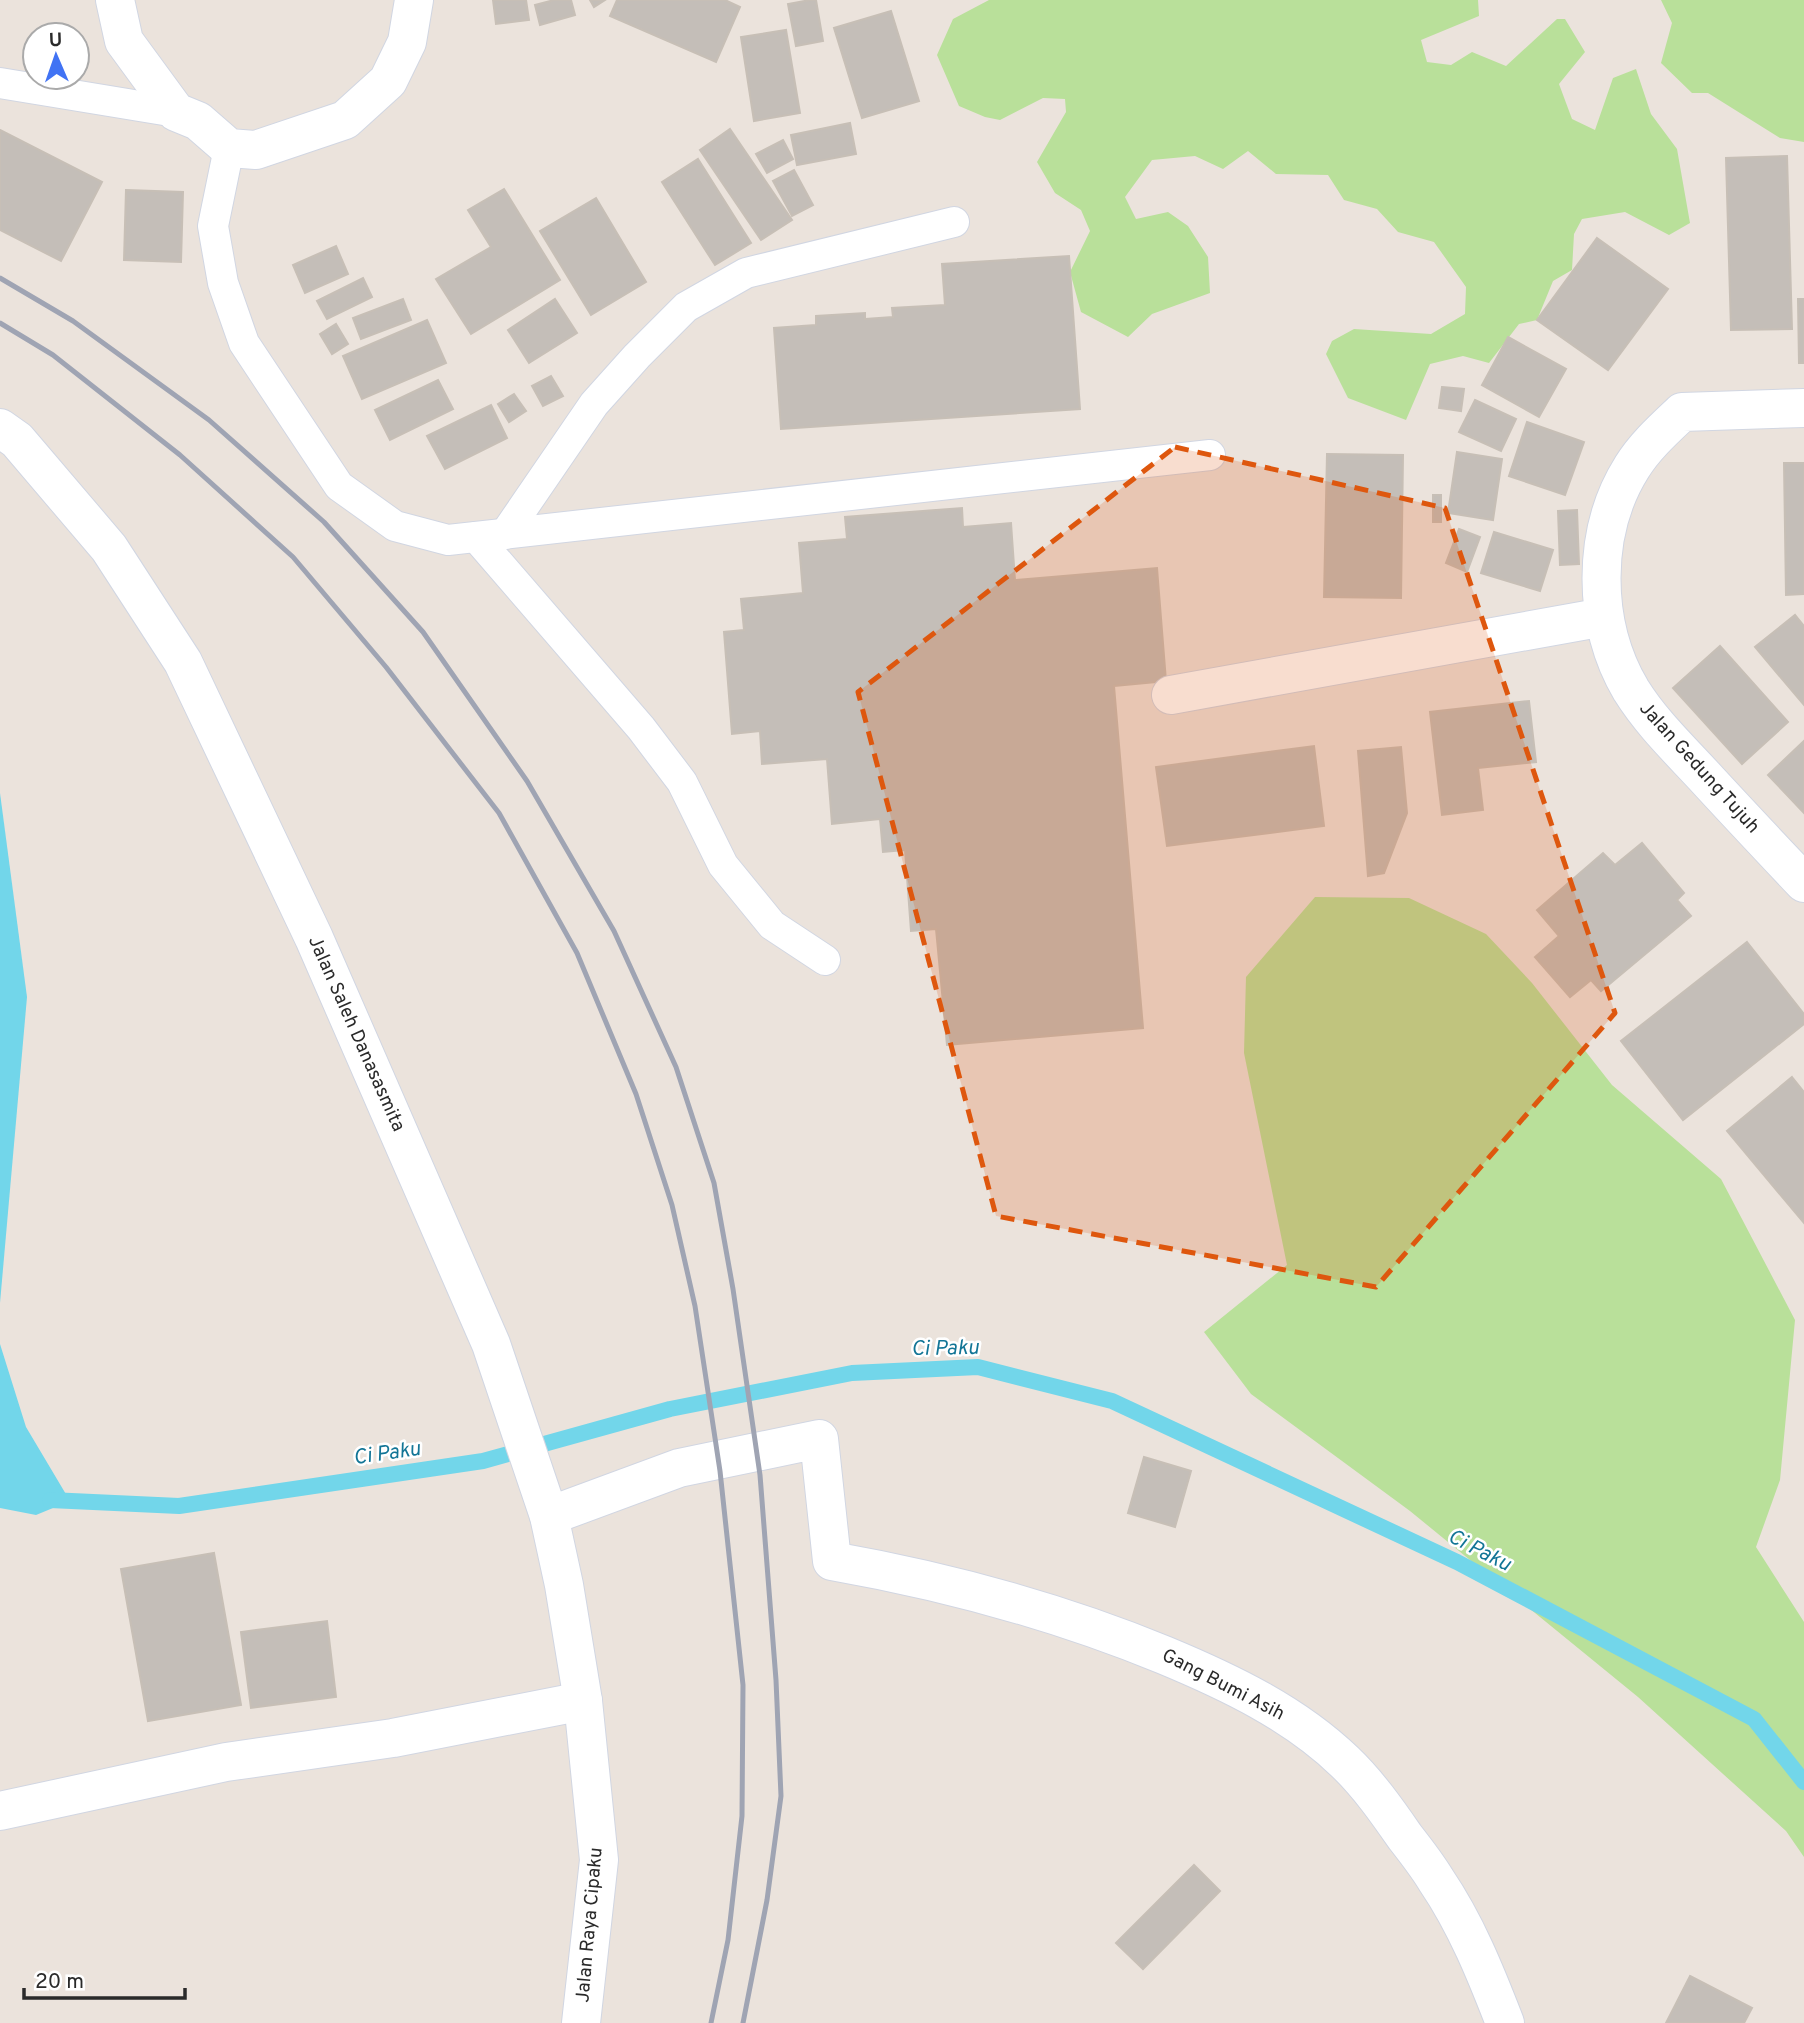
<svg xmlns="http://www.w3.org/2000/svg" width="1804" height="2023" viewBox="0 0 1804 2023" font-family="Overpass,sans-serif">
  <rect width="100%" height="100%" fill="#ebe3dc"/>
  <g fill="#b9e09a">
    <path d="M989 0H1478L1479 16 1421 40 1427 62 1451 65 1472 52 1506 66 1557 19H1565L1585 52 1559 84 1572 119 1595 130 1613 78 1636 69 1651 114 1677 149 1690 223 1669 235 1625 212 1582 219 1574 234 1572 270 1553 281 1537 320 1519 324 1489 363 1463 356 1430 364 1406 420 1348 398 1326 354 1332 341 1354 329 1431 334 1465 314 1466 287 1434 242 1398 232 1377 209 1344 200 1328 175 1276 174 1248 151 1223 169 1195 156 1152 160 1125 197 1136 219 1168 212 1188 226 1208 257 1210 293 1152 314 1128 337 1081 312 1070 272 1090 231 1081 210 1055 193 1037 162 1066 112 1065 99 1043 98 1000 120 985 117 959 106 937 55 953 19Z"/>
    <path d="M1661 0H1804V142L1780 138 1708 93H1692L1661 63 1672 23Z"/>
    <path d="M1315 897 1409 898 1486 934 1532 983 1612 1085 1721 1179 1795 1320 1780 1480 1756 1547 1804 1622V1857L1786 1831 1638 1697 1410 1511 1251 1394 1204 1332 1287 1265 1244 1053 1246 977Z"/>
  </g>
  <g fill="#72d6ea">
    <path d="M0 793 27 997 0 1303Z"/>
    <path d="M0 1344 26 1427 70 1501 36 1515 0 1508Z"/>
  </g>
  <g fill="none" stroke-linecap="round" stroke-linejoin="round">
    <path stroke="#72d6ea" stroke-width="16" d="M50 1500 179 1506 483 1461 670 1409 852 1373 978 1367 1112 1401 1457 1562 1754 1719 1804 1782"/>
  </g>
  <g fill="#c4beb8" stroke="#c7bfb6" stroke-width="2">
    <path d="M493 0H526L529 20 496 24Z"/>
    <path d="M554 0H571L575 15 540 25 535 5Z"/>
    <path d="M590 0H605L594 7Z"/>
    <path d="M617 0H725L740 7 716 62 610 16Z"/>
    <path d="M810 0H816L823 41 796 46 788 4Z"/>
    <path d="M891 11 919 101 862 118 834 28Z"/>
    <path d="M786 30 800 113 754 121 741 37Z"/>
    <path d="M850 123 856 154 797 165 791 135Z"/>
    <path d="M730 129 792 220 761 240 700 150Z"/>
    <path d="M0 130 102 182 61 261 0 230Z"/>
    <path d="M783 140 793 159 767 173 756 154Z"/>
    <path d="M1787 156 1792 329 1731 330 1726 158Z"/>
    <path d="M698 159 751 243 715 265 662 182Z"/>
    <path d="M794 170 813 205 792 216 773 181Z"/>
    <path d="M504 189 560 280 471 334 436 279 491 247 468 210Z"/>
    <path d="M126 190 183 192 181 262 124 260Z"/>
    <path d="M596 198 646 282 591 315 540 231Z"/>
    <path d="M1597 238 1668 289 1608 370 1537 320Z"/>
    <path d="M336 246 348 274 305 293 293 265Z"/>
    <path d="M1069 256 1080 409 781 429 774 328 816 325V316L865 313V319L893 317 892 308 945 305 942 264Z"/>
    <path d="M363 278 372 297 327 319 317 301Z"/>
    <path d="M403 299 411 320 361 339 353 318Z"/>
    <path d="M555 299 577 333 529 363 508 330Z"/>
    <path d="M1798 299H1804V363H1799Z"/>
    <path d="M427 320 446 363 362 399 343 356Z"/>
    <path d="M336 324 348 344 332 354 320 334Z"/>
    <path d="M1508 337 1566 369 1539 417 1482 385Z"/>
    <path d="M551 376 563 396 543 406 532 386Z"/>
    <path d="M438 380 453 409 390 440 375 410Z"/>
    <path d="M1442 387 1464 389 1461 411 1439 408Z"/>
    <path d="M514 394 526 411 509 422 498 404Z"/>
    <path d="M1475 400 1516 419 1501 451 1459 432Z"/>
    <path d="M491 405 507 438 445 469 427 436Z"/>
    <path d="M1527 422 1584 442 1565 495 1509 476Z"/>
    <path d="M1457 452 1502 459 1493 520 1448 513Z"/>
    <path d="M1327 454 1403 455 1401 598 1324 597Z"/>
    <path d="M1784 463H1804V594L1786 595Z"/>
    <rect x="1433" y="495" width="8" height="27"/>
    <path d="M962 508 963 527 1011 523 1015 580 1157 568 1166 681 1114 686 1143 1028 947 1045 936 929 911 931 905 850 883 852 880 819 832 824 827 759 762 764 760 731 732 734 724 632 744 630 741 599 803 593 799 543 847 539 845 517Z"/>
    <path d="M1577 510 1579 564 1560 565 1558 511Z"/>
    <path d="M1459 529 1480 537 1467 572 1446 563Z"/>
    <path d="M1494 532 1553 550 1540 591 1481 573Z"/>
    <path d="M1795 615 1804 626V705L1755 647Z"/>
    <path d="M1720 646 1788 722 1742 764 1673 688Z"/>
    <path d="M1529 701 1536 762 1478 768 1483 810 1442 815 1430 712Z"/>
    <path d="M1804 741V813L1768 775Z"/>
    <path d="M1314 746 1324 826 1167 846 1156 767Z"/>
    <path d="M1401 747 1407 813 1384 873 1368 876 1358 751Z"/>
    <path d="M1642 843 1684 893 1677 900 1691 916 1601 991 1591 980 1570 997 1535 957 1559 936 1537 910 1603 853 1615 865Z"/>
    <path d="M1747 942 1804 1014V1024L1683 1120 1621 1041Z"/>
    <path d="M1792 1077 1804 1092V1223L1727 1131Z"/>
    <path d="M1144 1457 1191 1471 1175 1527 1128 1513Z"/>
    <path d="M214 1553 241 1705 148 1721 121 1569Z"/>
    <path d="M327 1621 336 1697 251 1708 241 1632Z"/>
    <path d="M1194 1865 1220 1891 1143 1969 1116 1943Z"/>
    <path d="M1690 1976 1752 2008 1744 2023H1666Z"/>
  </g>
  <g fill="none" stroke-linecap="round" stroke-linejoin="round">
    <g stroke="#d1d6e2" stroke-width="32">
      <g id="lane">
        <path d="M0 83 176 112"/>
        <path d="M229 148 213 226 223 283 244 343 339 486 395 526 448 540 1210 455"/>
        <path d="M505 534 594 404 637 356 686 307 746 273 954 222"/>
        <path d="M476 537 641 728 682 782 723 865 772 925 825 960"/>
      </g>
    </g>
    <g stroke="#d1d6e2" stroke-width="40">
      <g id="street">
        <path d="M1804 408 1682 412C1664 429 1645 446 1632 467 1591 532 1592 624 1631 690 1651 722 1677 747 1703 775 1736 811 1770 847 1804 883"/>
        <path d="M1171 695 1604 617"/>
        <path d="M549 1516 679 1468 819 1439 832 1561C945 1581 1057 1611 1164 1655 1229 1682 1294 1713 1345 1762 1368 1784 1387 1811 1405 1837 1416 1851 1427 1865 1436 1880 1466 1924 1486 1974 1505 2023"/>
      </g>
    </g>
    <g stroke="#d1d6e2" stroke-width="40">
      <g id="secondary">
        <path d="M115 0 124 41 176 112 198 121 229 148 256 150 345 120 388 81 407 42 414 0"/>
        <path d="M0 428 17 440 109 548 183 662 314 938 491 1344 549 1516 564 1585 583 1701 599 1860 581 2023"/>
        <path d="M0 1811 226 1762 393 1738 583 1701"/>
      </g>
    </g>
    <use href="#lane" stroke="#fff" stroke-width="30"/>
    <use href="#street" stroke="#fff" stroke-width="38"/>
    <use href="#secondary" stroke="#fff" stroke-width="38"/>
    <g stroke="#9fa4b3" stroke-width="5">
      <path d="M0 278 73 321 209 420 324 522 423 632 527 781 614 931 676 1067 714 1183 733 1289 760 1475 776 1680 781 1796 767 1900 743 2023"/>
      <path d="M0 323 53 355 180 455 293 557 386 667 499 813 577 953 636 1094 672 1205 695 1306 720 1471 743 1685 742 1816 728 1940 711 2023"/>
    </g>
  </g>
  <path fill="#de570e" fill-opacity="0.2" stroke="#de570e" stroke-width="5" stroke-dasharray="14 9" stroke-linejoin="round" d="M1175 447 1445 508 1615 1013 1376 1287 996 1216 858 692Z"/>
  <g text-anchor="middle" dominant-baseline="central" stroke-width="5" stroke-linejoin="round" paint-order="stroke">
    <g font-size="19" fill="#2a2a2a" stroke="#fff">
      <text transform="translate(1699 768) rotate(48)">Jalan Gedung Tujuh</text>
      <text transform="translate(356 1034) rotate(66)">Jalan Saleh Danasasmita</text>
      <text transform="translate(1223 1685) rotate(27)">Gang Bumi Asih</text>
      <text transform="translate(590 1925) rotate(-85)">Jalan Raya Cipaku</text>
    </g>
    <g font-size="21" font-style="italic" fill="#127596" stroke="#fff">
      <text transform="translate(945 1349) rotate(-1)">Ci Paku</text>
      <text transform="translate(387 1454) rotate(-8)">Ci Paku</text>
      <text transform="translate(1479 1551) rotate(27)">Ci Paku</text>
    </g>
  </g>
  <g transform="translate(56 56) rotate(358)"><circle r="33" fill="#ffffff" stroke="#aaaaaa" stroke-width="2"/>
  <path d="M0-5L12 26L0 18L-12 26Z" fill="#4173f4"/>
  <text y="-10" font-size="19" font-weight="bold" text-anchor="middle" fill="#2a2a2a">U</text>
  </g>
  <path d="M24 1988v10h161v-10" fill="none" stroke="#2a2a2a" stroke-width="3.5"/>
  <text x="35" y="1988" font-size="21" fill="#2a2a2a" stroke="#ffffff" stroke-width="5" paint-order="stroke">20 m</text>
</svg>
